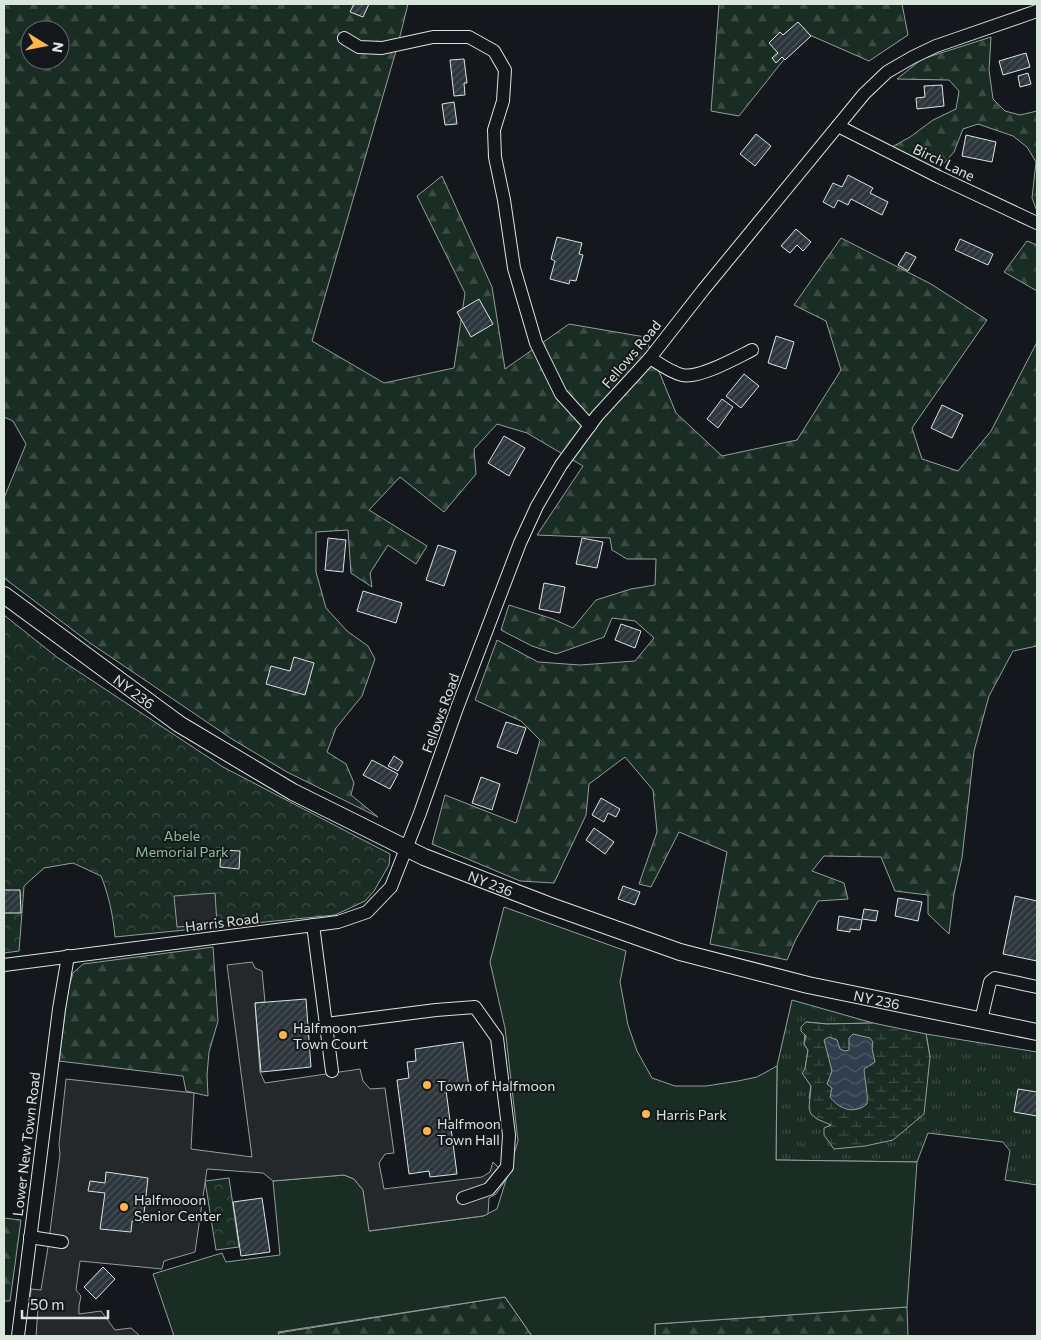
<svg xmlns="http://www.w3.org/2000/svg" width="1041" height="1340" viewBox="0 0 1041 1340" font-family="Commissioner,sans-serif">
  <defs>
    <pattern id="grass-tufts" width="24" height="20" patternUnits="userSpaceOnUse" patternTransform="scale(1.25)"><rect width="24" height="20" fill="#1a2d24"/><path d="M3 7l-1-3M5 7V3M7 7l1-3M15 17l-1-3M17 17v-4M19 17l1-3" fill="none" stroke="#3b4b43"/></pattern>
    <pattern id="forest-firs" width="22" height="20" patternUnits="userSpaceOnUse" patternTransform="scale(1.25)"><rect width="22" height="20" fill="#1a2d24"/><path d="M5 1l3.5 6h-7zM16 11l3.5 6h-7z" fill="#3b4b43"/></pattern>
    <pattern id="wetland-marsh" width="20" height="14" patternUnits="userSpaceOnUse" patternTransform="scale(1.25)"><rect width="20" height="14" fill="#1a2d24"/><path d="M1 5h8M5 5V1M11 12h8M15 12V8" fill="none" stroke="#3b4b43"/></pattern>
    <pattern id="park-crowns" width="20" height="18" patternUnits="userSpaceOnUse" patternTransform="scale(1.25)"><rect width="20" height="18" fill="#1a2d24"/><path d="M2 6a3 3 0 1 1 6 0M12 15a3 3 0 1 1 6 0" fill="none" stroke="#3b4b43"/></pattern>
    <pattern id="water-waves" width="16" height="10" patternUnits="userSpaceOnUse" patternTransform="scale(1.25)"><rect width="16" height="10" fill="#2f3f4d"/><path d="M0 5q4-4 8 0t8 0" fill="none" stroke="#4c5b66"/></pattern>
    <pattern id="building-hatch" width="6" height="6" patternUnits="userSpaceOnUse" patternTransform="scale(1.25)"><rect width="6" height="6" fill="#2c363c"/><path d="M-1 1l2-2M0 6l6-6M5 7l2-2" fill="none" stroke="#4a5358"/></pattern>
  </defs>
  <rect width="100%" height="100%" fill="#14181c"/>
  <path fill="url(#grass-tufts)" stroke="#939e99" d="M792 1000 873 1023 827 1024 806 1022 804 1044 808 1050 805 1069 803 1073 811 1086 809 1098 831 1125 824 1135 930 1057 926 1034 1037 1052V1185L1005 1180 1010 1151 1003 1142 928 1133 917 1162 776 1160 777 1066Z"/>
  <g fill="url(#forest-firs)" stroke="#939e99" fill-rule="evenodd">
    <path d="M4 4H408L398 44 312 341 384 383 454 368 465 293 417 196 442 176 492 287 505 369 569 324 645 337 676 413 722 456 797 440 841 370 826 321 794 305 841 238 931 284 987 320 912 428 922 459 958 471 991 431 1037 342V646L1013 651 989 696 974 751 962 858 954 894 949 934 928 914V895L895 891 881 857 824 856 812 871 844 883 848 899 818 901 796 939 787 960 710 944 727 852 679 832 651 887 639 884 657 832 653 790 625 757 589 784 586 815 554 883 520 881 432 844 445 795 516 823 528 783 540 740 521 721 475 700 497 640 538 662 580 665 635 661 654 638 635 621 612 618 604 637 556 654 532 646 501 630 509 605 553 619 573 628 596 600 631 589 655 585 656 559H627L612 550 610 538 537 535 583 466 527 433 497 424 474 449 476 474 444 512 400 477 369 510 427 546 416 564 388 545 370 573 372 587 351 573 348 530 316 532V572L326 608 347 631 368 646 375 659 362 696 336 728 327 752 346 764 354 783 351 795 378 817 287 772 232 739 90 643 4 578V498L26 444 13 421 4 417ZM30 30H60V60H30Z"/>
    <path d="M719 4H902L908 35 869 61 805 33 739 116 711 111Z"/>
    <path d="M991 37 989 70 993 99 1005 111 1020 115 1037 111V211L1032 198 1036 162 1027 147 1013 136 978 124 963 129 954 152 938 170 892 147 910 137 933 120 956 109 959 91 949 80 897 79 922 59Z"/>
    <path d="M1027 241 1037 245V291L1004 272Z"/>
    <path d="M213 947 218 1021 209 1052 207 1075 208 1096 186 1091 183 1076 59 1061 68 990 73 973 83 964Z"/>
    <path d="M4 1218 21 1220 10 1301H4Z"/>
    <path d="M505 1297 532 1336H279L278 1333Z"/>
    <path d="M907 1307 908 1336H655V1324Z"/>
  </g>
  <path fill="url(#wetland-marsh)" stroke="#939e99" d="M806 1022 827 1024 873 1023 926 1034 930 1057 924 1114 893 1140 865 1146 834 1149 824 1135V1128L831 1125 817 1119 811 1114 809 1108 811 1086 802 1073 805 1069 808 1050 804 1044 806 1036 801 1031V1027Z"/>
  <g fill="url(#park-crowns)" stroke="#939e99">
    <path d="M4 615 58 658 223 767 390 854 389 865 374 891 365 901 335 915 115 937C113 915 109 896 101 876L73 863 44 868 24 886 19 951 4 953Z"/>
    <path d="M229 1178 239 1247 216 1250 205 1181Z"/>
  </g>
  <path fill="#1a2d24" stroke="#939e99" d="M504 907 626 951 620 982 628 1025 637 1051 652 1078 675 1086H706L738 1081 757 1077 777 1066 776 1160 917 1162 907 1307 655 1324V1336H532L505 1297 278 1332 279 1336H174L153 1274 222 1253 226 1262 280 1255 273 1181 344 1175 354 1179 363 1190 370 1231 483 1216 497 1209 518 1141 505 1028 490 962Z"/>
  <g fill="#24282b" stroke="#939e99">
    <path d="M215 893 217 924 177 927 174 896Z"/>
    <path d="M252 962 255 968 262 971 265 1002 255 1003 260 1072 265 1083 360 1069 363 1081 370 1089 385 1088 394 1153 385 1154 379 1163 384 1189 482 1177 490 1172 493 1162 503 1172 507 1178 496 1194 489 1198 488 1214 483 1216 369 1231 363 1190 354 1179 344 1175 273 1181 263 1173 207 1169 195 1252 164 1261 162 1269 80 1261 76 1290 81 1296 79 1306V1314L101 1311 115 1330 131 1328 140 1336H36L38 1309 29 1307 31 1289 41 1290 48 1247 60 1154 59 1144 66 1079 194 1093 191 1149 252 1157 227 965Z"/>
  </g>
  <path fill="url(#water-waves)" stroke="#939e99" d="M853 1034 870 1038 873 1042 872 1048 875 1062 864 1069C865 1082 868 1092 867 1104 854 1115 839 1109 830 1097L832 1088 827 1084 832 1071 824 1040 829 1037 837 1040 840 1049 845 1051 849 1050V1038Z"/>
  <g fill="url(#building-hatch)" stroke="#d8e6dc">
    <path d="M354 4H369L363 17 350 12Z"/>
    <path d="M798 22 811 36 785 60 782 57 776 63 772 58 778 53 769 43 780 32 783 35Z"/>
    <path d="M1026 53 1030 67 1003 75 999 61Z"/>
    <path d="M464 59 467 83H464L465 95 454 96 450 60Z"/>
    <path d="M1028 73 1031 84 1020 87 1018 76Z"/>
    <path d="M942 85 944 106 917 109 916 98 925 97 924 86Z"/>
    <path d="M454 102 457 124 445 125 442 104Z"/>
    <path d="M756 134 771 146 755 166 740 154Z"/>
    <path d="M966 135 996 142 992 162 962 156Z"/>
    <path d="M848 175 873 188 870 193 888 202 882 215 851 199 848 205 838 200 834 208 823 202 833 183 842 187Z"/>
    <path d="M796 229 811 242 803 251 797 245 790 253 781 246Z"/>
    <path d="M557 237 582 243 579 254 583 255 576 281 570 280 569 284 550 279 555 261 551 259Z"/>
    <path d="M960 239 993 254 988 265 955 250Z"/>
    <path d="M906 252 916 257 908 271 898 265Z"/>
    <path d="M479 299 493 324 471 337 457 312Z"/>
    <path d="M776 336 794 342 786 369 768 363Z"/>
    <path d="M744 374 759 386 741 408 726 396Z"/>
    <path d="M722 399 733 407 718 428 707 419Z"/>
    <path d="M942 405 963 415 952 438 931 428Z"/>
    <path d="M504 436 525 448 509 476 488 463Z"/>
    <path d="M328 538 346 540 343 572 325 570Z"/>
    <path d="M582 538 603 542 597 568 576 564Z"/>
    <path d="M438 545 456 551 444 586 426 580Z"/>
    <path d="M544 583 565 587 560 613 539 609Z"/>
    <path d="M363 591 402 603 396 623 357 611Z"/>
    <path d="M621 624 641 631 635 648 615 640Z"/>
    <path d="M294 657 314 663 305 695 266 684 271 666 290 671Z"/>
    <path d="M506 722 526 728 517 754 497 747Z"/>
    <path d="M394 756 403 762 398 771 388 766Z"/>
    <path d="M372 760 398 774 390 789 363 775Z"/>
    <path d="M481 777 500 784 492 810 472 803Z"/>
    <path d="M601 798 620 809 616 817 608 813 604 822 592 815Z"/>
    <path d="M594 828 614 842 605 854 586 840Z"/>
    <path d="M221 850 240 851 239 869 220 867Z"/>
    <path d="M623 886 640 892 635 905 618 899Z"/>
    <path d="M4 890H20L21 913H4Z"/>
    <path d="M1015 896 1037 901V961L1003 954Z"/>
    <path d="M898 898 922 902 918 921 895 916Z"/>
    <path d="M864 909 878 911 876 921 862 919Z"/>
    <path d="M839 916 862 920 860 930 850 929V932L837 930Z"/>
    <path d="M306 999 311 1067 261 1072 255 1003Z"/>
    <path d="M463 1042 469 1087 446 1090 457 1174 430 1177 429 1171 409 1174 397 1080 409 1078 407 1062 416 1061 415 1049Z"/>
    <path d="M1018 1089 1037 1092V1116L1014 1112Z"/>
    <path d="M106 1172 148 1178 143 1222 132 1221 131 1232 100 1229 105 1193 88 1191 90 1181 105 1183Z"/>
    <path d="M262 1198 270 1252 241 1256 233 1202Z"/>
    <path d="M103 1267 115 1279 96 1299 84 1287Z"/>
  </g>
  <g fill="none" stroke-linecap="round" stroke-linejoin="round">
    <g stroke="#d8e6dc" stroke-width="14">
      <g id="minor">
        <path d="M344 38 359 47 382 48 433 37H469L494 51 505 70 503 101 494 130 495 157 504 200 514 268 536 343 561 394 590 426"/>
        <path d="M838 126 939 177 1037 223"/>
        <path d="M650 358C660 364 670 372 682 375 699 379 736 358 752 350"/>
        <path d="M313 925 332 1071"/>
        <path d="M4 965 338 922 367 912 391 887 420 813 457 708 520 543 537 506 561 465 597 416 650 358 704 289 864 94 887 72 913 57 936 46 1037 11"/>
        <path d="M981 1020 990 982 995 978 1037 987"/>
        <path d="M326 1024 436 1010 475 1007 497 1038 509 1135 507 1167 489 1189 463 1198"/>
        <path d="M30 1237 62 1242"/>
        <path d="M18 1336 59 1009 68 956"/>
      </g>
    </g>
    <g stroke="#d8e6dc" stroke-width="18">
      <g id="major">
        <path id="s1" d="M4 595 179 724 293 792 424 857 548 905 680 952 808 985 1037 1032"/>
      </g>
    </g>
    <use href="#minor" stroke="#14181c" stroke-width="12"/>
    <use href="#major" stroke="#14181c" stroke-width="16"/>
  </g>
  <g fill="#ffb74d" stroke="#14181c" stroke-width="2">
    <circle cx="283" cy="1035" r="5"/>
    <circle cx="427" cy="1085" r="5"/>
    <circle cx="646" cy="1114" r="5"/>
    <circle cx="427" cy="1131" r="5"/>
    <circle cx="124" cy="1207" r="5"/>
  </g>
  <g text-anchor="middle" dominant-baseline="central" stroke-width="4" stroke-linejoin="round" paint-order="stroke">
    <g font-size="14" fill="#d8e6dc" stroke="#14181c">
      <text transform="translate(944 162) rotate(26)">Birch Lane</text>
      <text transform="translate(631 354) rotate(-50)">Fellows Road</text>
      <text stroke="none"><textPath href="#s1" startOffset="162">NY 236</textPath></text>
      <text transform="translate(440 713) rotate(-70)">Fellows Road</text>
      <text stroke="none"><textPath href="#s1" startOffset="568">NY 236</textPath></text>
      <text transform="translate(222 922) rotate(-7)">Harris Road</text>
      <text stroke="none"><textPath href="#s1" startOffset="972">NY 236</textPath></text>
      <text transform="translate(26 1144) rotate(-83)">Lower New Town Road</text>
    </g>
    <g font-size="14" fill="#8ac095" stroke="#14181c">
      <text x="182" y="835">Abele<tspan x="182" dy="16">Memorial Park</tspan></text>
    </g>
    <g font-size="14" fill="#d8e6dc" stroke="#14181c" text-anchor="start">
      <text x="293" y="1027">Halfmoon<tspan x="293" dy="16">Town Court</tspan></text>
      <text x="437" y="1085">Town of Halfmoon</text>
      <text x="656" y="1114">Harris Park</text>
      <text x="437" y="1123">Halfmoon<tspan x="437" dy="16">Town Hall</tspan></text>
      <text x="134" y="1199">Halfmooon<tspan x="134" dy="16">Senior Center</tspan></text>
    </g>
  </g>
  <rect width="1041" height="1340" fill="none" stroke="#d8e6dc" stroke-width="10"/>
  <g transform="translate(45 45) rotate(100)"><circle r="24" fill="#14181c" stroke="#626a69"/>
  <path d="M0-4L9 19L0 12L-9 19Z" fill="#ffb74d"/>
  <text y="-8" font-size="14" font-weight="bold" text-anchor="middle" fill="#d8e6dc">N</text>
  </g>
  <path d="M22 1310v8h86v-8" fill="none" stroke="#d8e6dc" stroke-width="2.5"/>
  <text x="30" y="1310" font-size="15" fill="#d8e6dc" stroke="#14181c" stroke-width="4" paint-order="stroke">50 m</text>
</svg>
